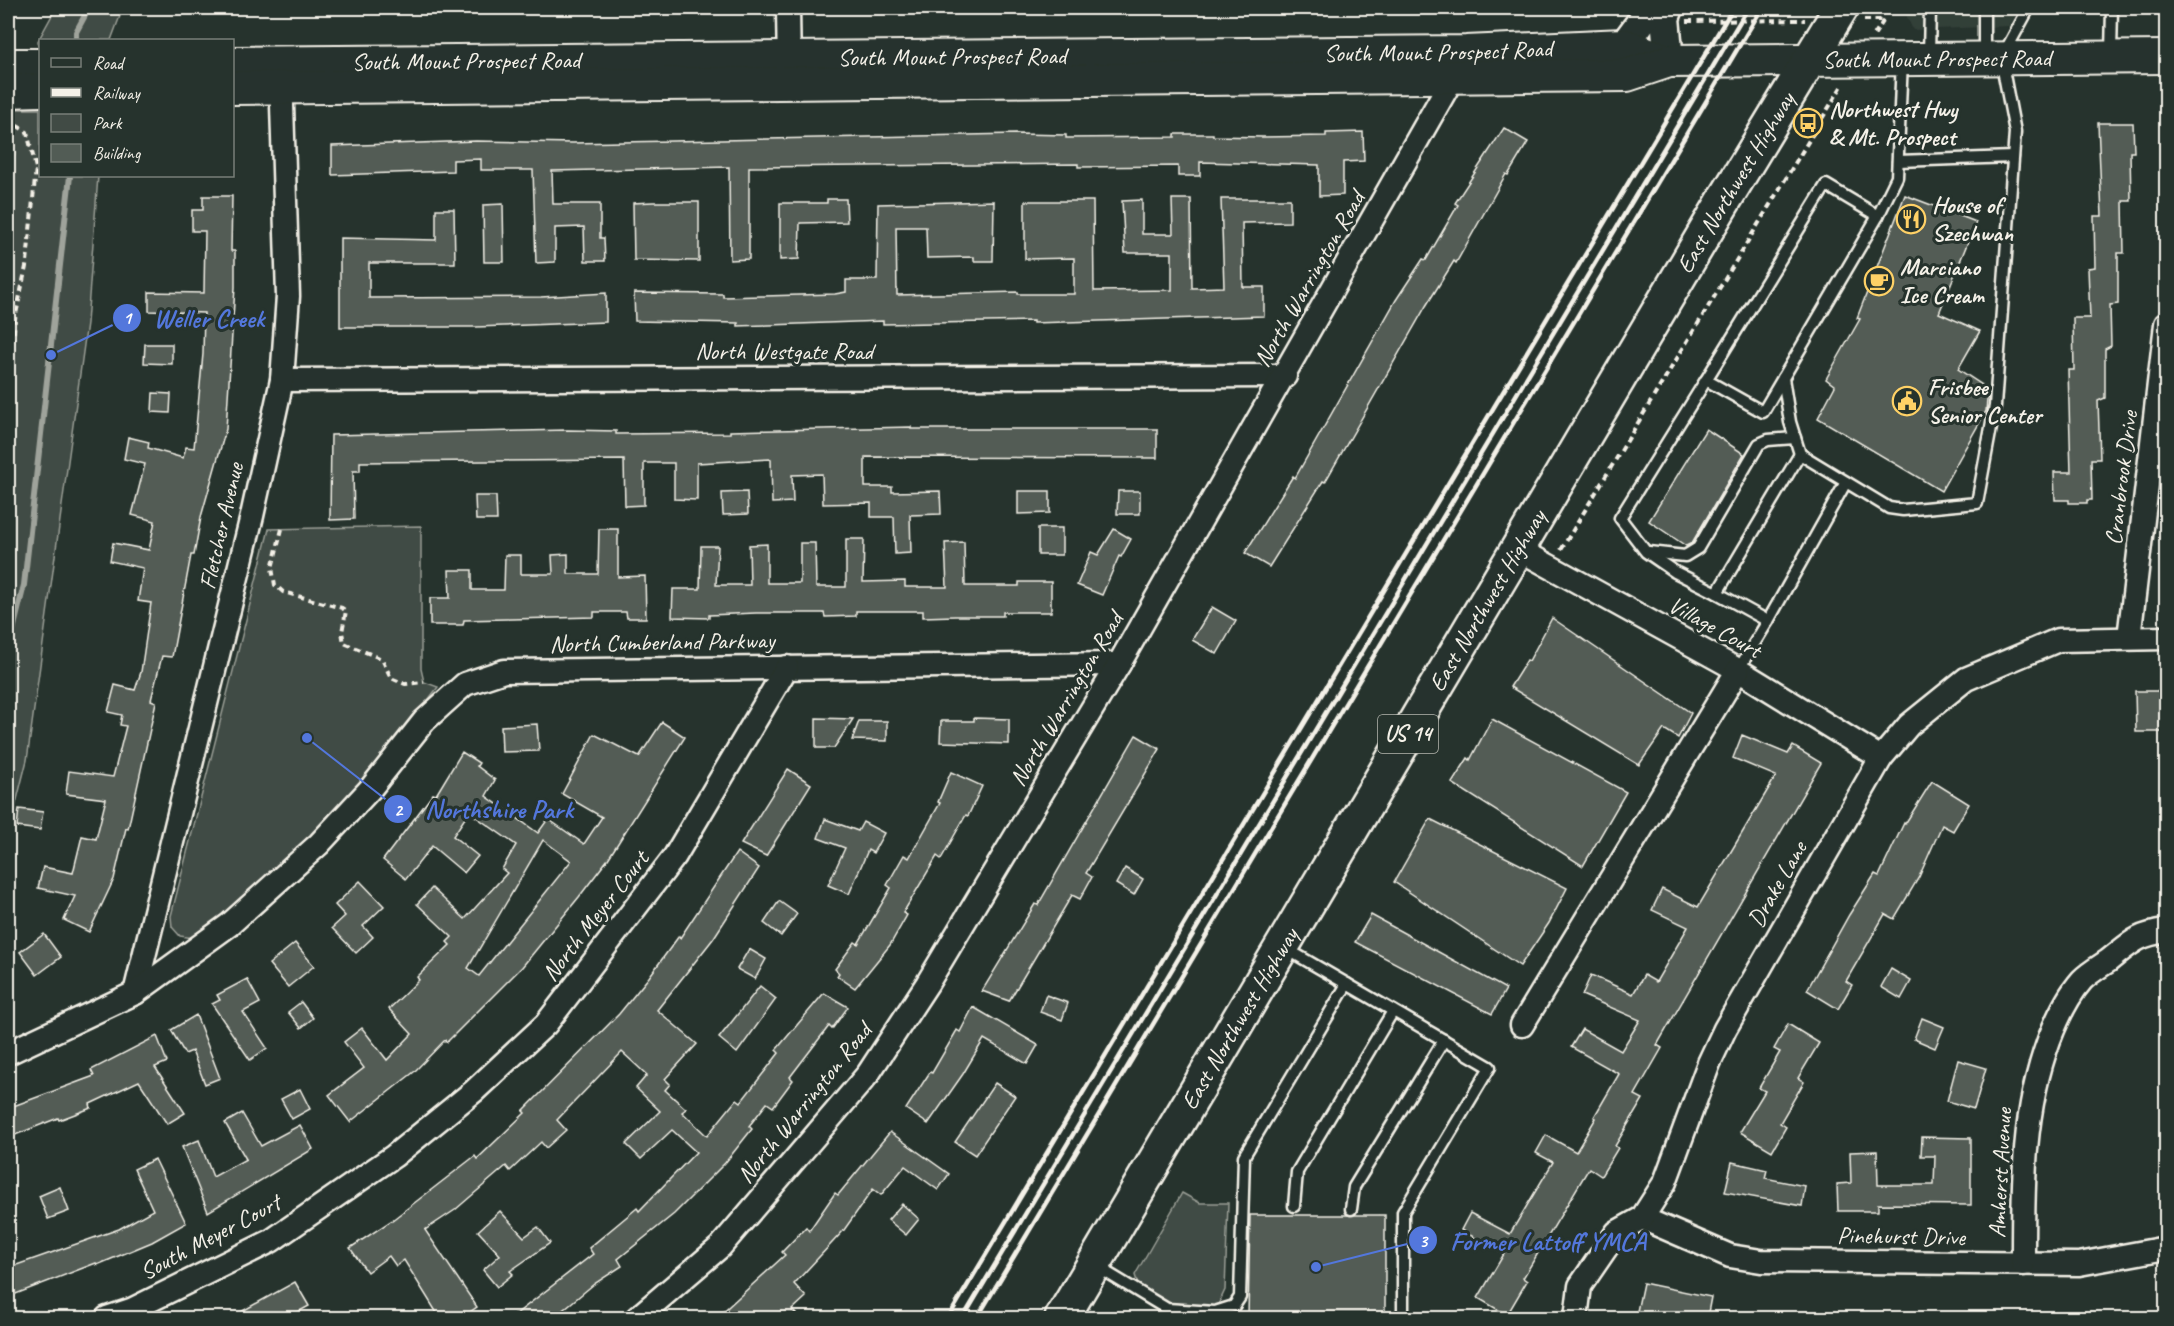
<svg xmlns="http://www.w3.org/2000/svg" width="2174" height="1326" viewBox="0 0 2174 1326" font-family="Caveat,sans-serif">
  <rect width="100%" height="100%" fill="#26332d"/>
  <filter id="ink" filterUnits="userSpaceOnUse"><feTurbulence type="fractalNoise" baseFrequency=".0167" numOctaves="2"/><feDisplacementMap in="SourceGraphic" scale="12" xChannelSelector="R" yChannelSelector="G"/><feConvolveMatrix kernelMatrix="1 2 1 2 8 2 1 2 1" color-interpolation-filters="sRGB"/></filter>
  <g filter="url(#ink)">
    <g fill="#333f39">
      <path d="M1903 8H2020L2009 26 1913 30Z"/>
      <path d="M8 143 15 151 8 210Z"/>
    </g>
    <g fill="#414b45" stroke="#9a9e96" stroke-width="1.5">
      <path d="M56 8H123L111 40H40V56L38 41Z"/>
      <path d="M8 109H40V176H98L87 323 27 760 8 835V210L15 151 8 143Z"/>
      <path d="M421 526V669L424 682 438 687C412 721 386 755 358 787 311 844 253 894 194 938L180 936 172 927 171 916 269 529Z"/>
      <path d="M1182 1193 1200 1203H1228L1225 1290 1217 1307 1168 1305 1139 1288 1135 1275Z"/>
    </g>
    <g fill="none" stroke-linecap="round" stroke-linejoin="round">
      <g stroke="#9fa39b" stroke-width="6">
        <path d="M76 40V32L89 8"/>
        <path d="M8 651 24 585 70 176"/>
      </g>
    </g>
    <g fill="#525c55" stroke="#f4f1e8" stroke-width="1.5" fill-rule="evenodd">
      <path d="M2098 123H2133L2134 152H2130L2131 201H2123L2124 253H2118V304L2110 305 2111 346 2105 349V398L2098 401 2100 459H2091L2092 500H2087V503H2069V500H2055L2054 472H2071L2068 370H2074L2073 318H2090L2088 268 2095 267 2094 216H2102Z"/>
      <path d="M1504 128 1528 142 1508 175 1506 174 1456 263 1454 261 1426 306 1325 482 1323 481 1269 567 1245 553 1293 476 1295 478 1396 300 1423 259 1426 260 1458 205 1455 203Z"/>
      <path d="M1363 132 1364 161 1343 162V195L1319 196V165L1200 162V176H1178V166L1078 167V164L749 167V259L730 260 729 167 552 171 553 204H600V238H604L605 261H585L584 227 555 228V262L536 263 533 170H481V159L453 160V171L332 175V146L476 141 573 143 1017 134 1066 135V138L1175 137V134H1213V136L1263 137 1326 136V133Z"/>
      <path d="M1905 195 1976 222 1939 313 1980 331 1958 369 1988 389 1986 411 1941 491 1818 418 1835 386 1826 379 1860 319 1857 318Z"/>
      <path d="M203 196H232L231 251H235V287L226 429 201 517 194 555H191L172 657 162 656 151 700 156 702 128 829 126 828 114 879 89 932 64 920 75 896 38 888 43 867 73 873 82 836 96 839 106 799 66 794 69 771 113 777 126 726 120 725 122 715 108 712 115 685 135 690 141 672 151 603 138 601 143 568 110 561 113 543 149 550 155 521 132 515 145 464 124 459 128 437 149 442 148 448 183 458 186 447 194 448 203 354 204 313 149 311V292L204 293 205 231H192V210H203Z"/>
      <path d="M827 199H846L847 222 800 223 799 259 780 260V203H827Z"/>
      <path d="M1172 199H1191L1192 288 1224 287 1221 199H1290V222L1242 223 1243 287H1264V316L1033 323V321L883 324V321L738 326V323L635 321 634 293 723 294V297L835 294 846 292V280H877L878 204 994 201 993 261H974V257L927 258 926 227H896L897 295 1018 292V294H1074V258L1025 259V201H1093L1094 291 1172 290V253H1125L1122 201 1142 200V234H1173Z"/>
      <path d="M653 202H699V261L634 260 633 203Z"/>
      <path d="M503 204 504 262H484L483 205Z"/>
      <path d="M436 209H454L455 263H369V298L541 297 606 293V322L476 327H340V238L436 240Z"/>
      <path d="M145 344H172V364L144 363Z"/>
      <path d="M153 393 171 394 170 413 152 412Z"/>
      <path d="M911 427V429H1157V458L865 457V487H892V492L940 491 941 514 910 515 911 553 895 554 894 517H871V503L823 504 822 474 792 475 793 502 772 503 771 459 697 463V500L674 499V463H644V505L625 506 624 460 360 462V471H353L354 519 330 520 331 435 567 430 616 431V434L730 433V431Z"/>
      <path d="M1706 429 1744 454 1692 543 1686 546 1649 521Z"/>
      <path d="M1018 491H1050V513L1018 514Z"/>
      <path d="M1118 491H1140V514H1117Z"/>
      <path d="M747 492 748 514 723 515 722 493Z"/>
      <path d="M475 496H496L497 520H476Z"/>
      <rect x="1038" y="528" width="24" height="27"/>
      <path d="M599 529H618V577L645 576 646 618H627L626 612H594V617L464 620 463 625H430V598H450L449 570H472V590H504L505 555H521V574H553L552 555 568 554V574H598Z"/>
      <path d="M1114 529 1131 539 1121 557 1119 556 1102 595 1077 585 1091 552 1098 555Z"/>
      <path d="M846 539H864L863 582 905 581V587H947L945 543 964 542 965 586H1019V582H1051V612H1003V616H955L923 617V611H856V616L825 617 824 613H756L709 615V618L672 617 673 589H700L701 546H718L716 585H750L749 545 767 544V583H800V543H815L816 587H846Z"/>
      <path d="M1212 607 1236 621 1217 654 1192 640Z"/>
      <path d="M1552 618 1691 713 1678 738 1664 729 1639 765 1510 687 1527 660 1529 661Z"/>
      <path d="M2135 691H2164V732H2136Z"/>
      <path d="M816 718 853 719 834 748H816Z"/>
      <path d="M974 718 1009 719V744L940 742 941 721H974Z"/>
      <path d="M1492 719 1626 792 1583 866 1452 783 1468 758 1470 760Z"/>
      <path d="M859 721H887V741L852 740Z"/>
      <path d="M662 722 685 737 608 859 579 897 522 967 447 1042 445 1040 414 1072 350 1122 329 1095 364 1068 344 1042 362 1028 387 1060 412 1034 389 1009 419 980 417 977 450 945 447 942 452 937 417 904 432 888 465 919 507 873 502 869 516 845 469 812 453 836 478 856 464 873 432 846 406 879 383 860 433 794 436 795 462 752 479 763 477 766 495 780 486 796 538 833 548 819 584 844 602 817 562 794 594 734 639 757ZM543 840 571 861 479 976 468 968Z"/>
      <path d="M537 724 539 751 502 752 501 726Z"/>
      <path d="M1136 735 1160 749 1086 873 1092 877 1080 899 1072 895 1009 1001 982 991 1035 904 1038 905Z"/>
      <path d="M1742 735 1788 754 1793 746 1821 763 1657 1045 1662 1048 1635 1095 1643 1099 1615 1146 1618 1148 1601 1176 1589 1168 1523 1278 1527 1281 1507 1315 1478 1298 1504 1254 1461 1230 1470 1213 1510 1234 1553 1162 1536 1153 1546 1135 1576 1152 1596 1118 1594 1117 1619 1074 1571 1047 1582 1029 1621 1051 1640 1020 1582 995 1591 975 1633 994 1644 975 1656 982 1688 927 1652 910 1662 889 1698 907 1776 776 1733 758Z"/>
      <path d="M788 769 811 784 766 856 741 844Z"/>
      <path d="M951 772 982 786 968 816 966 815 941 859 937 856 903 913 907 915 890 945 855 988 837 976 839 973 835 969 855 942 858 944 891 888 887 885 904 855 909 858 940 803 938 802Z"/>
      <path d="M1932 781 1969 804 1953 831 1942 825 1919 877 1894 919 1885 914 1846 981 1852 985 1838 1009 1807 990 1849 915 1875 874 1879 876 1904 823 1905 824Z"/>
      <path d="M19 809 43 812 40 830 17 827Z"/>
      <path d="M825 819 858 831 863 822 884 833 873 853 868 850 849 894 828 885 845 848 818 838Z"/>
      <path d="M1430 819 1567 888 1549 923 1520 966 1394 882Z"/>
      <path d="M737 852 759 868 713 939 657 1010 697 1044 665 1079 670 1084 665 1090 686 1109 682 1112 707 1136 737 1099 741 1102 779 1053 776 1050 824 993 848 1007 832 1029 829 1026 790 1077 793 1080 773 1107 767 1103 749 1126 752 1129 725 1163 674 1214 618 1259 622 1266 594 1284 553 1318H511L593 1254 589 1248 637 1208 639 1211 696 1152 672 1130 641 1159 626 1144 660 1111 636 1088 647 1075 622 1052 557 1120 566 1130 546 1148 541 1142 510 1171 506 1166 455 1210 425 1230 477 1307 461 1318H440L404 1260 396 1266 389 1256 367 1272 350 1248 391 1221 475 1156 477 1159 525 1113 523 1111 619 1014 649 977 679 936 680 938Z"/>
      <path d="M1125 868 1143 879 1134 895 1116 884Z"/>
      <path d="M360 881 384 906 363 926 373 937 356 953 332 928 345 916 335 905Z"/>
      <path d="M779 901 797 914 781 936 764 923Z"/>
      <path d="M1371 915 1506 989 1492 1014 1355 942Z"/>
      <path d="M44 934 61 957 37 975 20 952Z"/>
      <path d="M295 943 314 966 288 987 269 964Z"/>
      <path d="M749 949 766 959 755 979 737 969Z"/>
      <path d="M1891 969 1911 981 1901 999 1881 987Z"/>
      <path d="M247 979 260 1003 243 1012 267 1048 250 1060 212 1004 220 1000 217 995Z"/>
      <path d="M760 986 776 999 737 1053 719 1038Z"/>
      <path d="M1046 995 1068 1003 1062 1020 1040 1012Z"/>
      <path d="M301 1002 313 1018 301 1028 288 1012Z"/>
      <path d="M973 1007 1038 1045 1027 1064 984 1039 963 1074 928 1124 906 1109 930 1072 932 1073 957 1030 960 1032Z"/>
      <path d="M196 1015 220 1078 205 1084 192 1051 185 1054 171 1030Z"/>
      <path d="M1922 1018 1944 1027 1935 1048 1914 1039Z"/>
      <path d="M1788 1024 1819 1043 1798 1078 1804 1082 1780 1123 1786 1127 1772 1151 1740 1132 1765 1091 1759 1088 1780 1052 1774 1049Z"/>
      <path d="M157 1036 167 1062 155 1067 185 1113 167 1124 139 1081 90 1104 91 1108 59 1120 58 1118 15 1135 11 1125H8V1108L94 1076 91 1070Z"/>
      <path d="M1958 1060 1986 1068 1974 1109 1947 1101Z"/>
      <path d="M995 1083 1015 1096 975 1155 955 1142Z"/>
      <path d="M300 1089 310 1109 292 1119 281 1099Z"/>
      <path d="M242 1113 261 1146 300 1125 313 1149 208 1212 182 1147 199 1140 213 1177 246 1159 225 1123Z"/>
      <path d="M890 1132 949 1174 938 1190 905 1166 881 1195 873 1189 844 1230 794 1284 806 1297 792 1310 800 1318H716L785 1255 782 1252 806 1227 809 1231 835 1193 838 1195Z"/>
      <path d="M1922 1137 1971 1138V1205L1878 1204V1211H1838L1837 1184 1851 1183 1850 1152 1877 1151 1878 1185H1934L1935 1156H1921Z"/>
      <path d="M155 1159 186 1223 152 1242 97 1265 96 1263 8 1297V1268L119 1229 153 1210 134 1169Z"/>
      <path d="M1732 1162 1767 1170 1765 1178 1805 1186 1802 1206 1725 1192Z"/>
      <path d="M60 1187 69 1211 48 1219 39 1196Z"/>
      <path d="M902 1204 919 1219 906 1235 888 1220Z"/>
      <path d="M500 1211 524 1237 538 1227 550 1243 510 1271 513 1274 497 1287 483 1270 500 1255 478 1231Z"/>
      <path d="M1250 1215H1385V1318H1248Z"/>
      <path d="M295 1282 309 1306 287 1318H230Z"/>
      <path d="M1643 1283 1711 1297 1707 1318H1651L1636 1316Z"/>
    </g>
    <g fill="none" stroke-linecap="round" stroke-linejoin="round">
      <g stroke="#f4f1e8" stroke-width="15">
        <g id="service">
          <path d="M2111 54 2112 8"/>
          <path d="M1929 55 1930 8"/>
          <path d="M1984 55V8"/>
          <path d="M1902 60 1897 177 1878 216 1783 378 1790 422 1800 454 1889 508 1903 510 1977 503 1995 406 2015 132 2001 59 2029 8"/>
          <path d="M1898 161 2013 157"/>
          <path d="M1783 378 1763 412 1706 380 1826 185 1878 216"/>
          <path d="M1706 380 1620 518 1646 552 1675 572 1717 593"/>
          <path d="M1800 454 1717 593 1768 621 1846 482"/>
          <path d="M1649 552 1685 556 1698 548 1759 444 1768 440 1795 438"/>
          <path d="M1738 670 1768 621"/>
          <path d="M1285 948 1490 1067 1403 1212V1318"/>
          <path d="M1294 1206 1297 1172 1393 1011"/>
          <path d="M1351 1209 1354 1187 1444 1040"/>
          <path d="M1096 1266 1167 1309 1215 1312 1234 1306 1240 1297 1244 1156 1347 984"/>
        </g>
      </g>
      <g stroke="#f4f1e8" stroke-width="27">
        <g id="minor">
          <path d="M788 8 789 72"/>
          <path d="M282 380 1285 376"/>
          <path d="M1518 549 1738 670 1881 758"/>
          <path d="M2129 638 2166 324"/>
          <path d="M135 993 252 516 282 380 288 296 281 73"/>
          <path d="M1522 1025 1738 670"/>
          <path d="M8 1053 135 993 229 925 319 844 371 788 424 721 465 684 504 671 1119 664"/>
          <path d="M1642 1218 1730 1256 1761 1261 2079 1264 2166 1248"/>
          <path d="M2023 1264C2023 1187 2022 1113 2049 1040 2057 1019 2067 997 2082 980 2089 973 2099 967 2108 961 2131 943 2136 935 2166 931"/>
          <path d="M107 1318 131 1310 271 1241 394 1156 474 1091 546 1024 675 856 787 667"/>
          <path d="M637 1318 720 1247 868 1074 927 984 1119 664 1460 65"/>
          <path d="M1576 1318 1580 1286 1617 1232 1642 1218 1665 1182 1709 1063 1725 1029 1881 758 1909 725 1966 679 2058 640 2166 638"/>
        </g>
      </g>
      <g stroke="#f4f1e8" stroke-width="33">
        <g id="tertiary">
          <path d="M1669 8 1665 18 1669 61"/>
          <path d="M1624 45 1644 18 1655 8"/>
        </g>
      </g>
      <g stroke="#f4f1e8" stroke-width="36">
        <g id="secondary">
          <path id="s1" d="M232 63 1466 52 1624 45 1669 61"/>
          <path d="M8 65H40"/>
          <path id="s2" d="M232 88 1627 75 1669 61 2166 57"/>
          <path d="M8 91 40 90"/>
        </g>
      </g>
      <g stroke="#f4f1e8" stroke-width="38">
        <g id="primary">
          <path id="s3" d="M1062 1318 1722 204 1841 8"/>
        </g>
      </g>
      <g stroke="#f4f1e8" stroke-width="4" stroke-dasharray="6 4.5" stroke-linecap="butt">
        <path d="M1864 20H1884L1874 35"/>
        <path d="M1687 21 1805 20"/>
        <path d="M8 120 27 132 36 168 27 262 15 319 8 398"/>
        <path d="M282 529 272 568 275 585 283 592 342 608 346 611 342 632 344 643 382 659 391 678 405 684 424 682"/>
        <path d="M1561 550 1843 84"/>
      </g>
      <use href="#service" stroke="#26332d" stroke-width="10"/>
      <use href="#minor" stroke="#26332d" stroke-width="22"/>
      <use href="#tertiary" stroke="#26332d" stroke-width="28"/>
      <use href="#secondary" stroke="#26332d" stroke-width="32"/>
      <use href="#primary" stroke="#26332d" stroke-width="33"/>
      <g stroke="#f4f1e8" stroke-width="4.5">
        <path d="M948 1318 1733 8"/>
        <path d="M963 1318 1748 8"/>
        <path d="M977 1318 1762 8"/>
      </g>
    </g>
  </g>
  <defs>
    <g id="bus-ring" transform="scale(1.5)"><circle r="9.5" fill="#26332d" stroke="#ffd166" stroke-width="1.5"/><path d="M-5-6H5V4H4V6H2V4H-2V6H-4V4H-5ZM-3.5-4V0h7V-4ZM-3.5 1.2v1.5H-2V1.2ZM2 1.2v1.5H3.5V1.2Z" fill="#ffd166"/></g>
    <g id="restaurant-ring" transform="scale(1.5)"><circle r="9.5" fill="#26332d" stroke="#ffd166" stroke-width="1.5"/><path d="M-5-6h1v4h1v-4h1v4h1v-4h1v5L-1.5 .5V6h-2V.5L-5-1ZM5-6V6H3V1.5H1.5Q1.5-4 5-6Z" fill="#ffd166"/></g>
    <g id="cafe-ring" transform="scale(1.5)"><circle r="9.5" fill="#26332d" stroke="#ffd166" stroke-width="1.5"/><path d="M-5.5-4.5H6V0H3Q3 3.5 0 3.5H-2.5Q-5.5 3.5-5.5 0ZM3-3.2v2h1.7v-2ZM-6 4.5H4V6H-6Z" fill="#ffd166"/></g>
    <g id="civic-ring" transform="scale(1.5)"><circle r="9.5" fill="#26332d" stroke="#ffd166" stroke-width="1.5"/><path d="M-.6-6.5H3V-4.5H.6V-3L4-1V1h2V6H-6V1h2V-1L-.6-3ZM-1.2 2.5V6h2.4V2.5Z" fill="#ffd166"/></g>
  </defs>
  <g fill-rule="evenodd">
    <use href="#bus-ring" x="1808" y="123"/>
    <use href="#restaurant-ring" x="1911" y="219"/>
    <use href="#cafe-ring" x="1879" y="281"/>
    <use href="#civic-ring" x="1907" y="401"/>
  </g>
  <g text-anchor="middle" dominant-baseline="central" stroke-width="6" stroke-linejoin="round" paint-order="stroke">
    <rect fill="#26332d" stroke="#b6b8b0" stroke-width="1.5" x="1378" y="715" width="60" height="38" rx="4.5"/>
    <g font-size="22" font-weight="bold" fill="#f4f1e8">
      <text x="1408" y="734">US 14</text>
    </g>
    <g font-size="24" fill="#f4f1e8" stroke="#26332d">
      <text stroke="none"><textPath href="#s1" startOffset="1206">South Mount Prospect Road</textPath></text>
      <text stroke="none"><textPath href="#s1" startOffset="720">South Mount Prospect Road</textPath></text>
      <text stroke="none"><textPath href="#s2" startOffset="1707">South Mount Prospect Road</textPath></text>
      <text stroke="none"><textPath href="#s1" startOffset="234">South Mount Prospect Road</textPath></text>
      <text stroke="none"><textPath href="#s3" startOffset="1320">East Northwest Highway</textPath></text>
      <text transform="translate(1309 279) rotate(-60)">North Warrington Road</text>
      <text x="784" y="351">North Westgate Road</text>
      <text transform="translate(2121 478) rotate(-83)">Cranbrook Drive</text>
      <text transform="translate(221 526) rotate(-77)">Fletcher Avenue</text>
      <text stroke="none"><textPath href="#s3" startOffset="834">East Northwest Highway</textPath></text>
      <text transform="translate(1715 627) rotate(29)">Village Court</text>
      <text transform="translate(662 642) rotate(-1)">North Cumberland Parkway</text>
      <text transform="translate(1066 699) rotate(-59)">North Warrington Road</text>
      <text transform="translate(1777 884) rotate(-60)">Drake Lane</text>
      <text transform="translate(595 916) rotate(-52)">North Meyer Court</text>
      <text stroke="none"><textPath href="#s3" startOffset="348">East Northwest Highway</textPath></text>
      <text transform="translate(804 1103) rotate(-51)">North Warrington Road</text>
      <text transform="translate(2000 1173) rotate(-87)">Amherst Avenue</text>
      <text transform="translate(1901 1236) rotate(1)">Pinehurst Drive</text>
      <text transform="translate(210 1237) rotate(-28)">South Meyer Court</text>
    </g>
    <g font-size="24" font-weight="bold" fill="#f4f1e8" stroke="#26332d" text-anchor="start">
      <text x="1829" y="109">Northwest Hwy<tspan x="1829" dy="28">&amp; Mt. Prospect</tspan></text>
      <text x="1932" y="205">House of<tspan x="1932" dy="28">Szechwan</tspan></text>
      <text x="1900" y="267">Marciano<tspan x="1900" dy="28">Ice Cream</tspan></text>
      <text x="1928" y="387">Frisbee<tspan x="1928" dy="28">Senior Center</tspan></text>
    </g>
  </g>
  <path fill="none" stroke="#5377dc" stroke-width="2" d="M51 355L127 318M307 738L398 809M1316 1267L1423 1240"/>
  <g fill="#5377dc" stroke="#26332d" stroke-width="2">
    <circle cx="51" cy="355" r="6"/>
    <circle cx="307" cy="738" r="6"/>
    <circle cx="1316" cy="1267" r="6"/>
    <circle cx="127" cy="318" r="15"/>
    <circle cx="398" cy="809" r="15"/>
    <circle cx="1423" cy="1240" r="15"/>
  </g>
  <g font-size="18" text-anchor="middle" font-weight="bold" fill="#fff">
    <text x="127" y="324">1</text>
    <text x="398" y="816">2</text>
    <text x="1423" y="1247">3</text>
  </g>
  <g font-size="26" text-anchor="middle" font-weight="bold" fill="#5377dc" stroke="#26332d" stroke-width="6" stroke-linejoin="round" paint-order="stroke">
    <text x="209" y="327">Weller Creek</text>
    <text x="499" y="818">Northshire Park</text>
    <text x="1548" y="1250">Former Lattoff YMCA</text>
  </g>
  <rect width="2174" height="1326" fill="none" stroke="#26332d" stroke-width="30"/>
  <rect x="15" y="15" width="2144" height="1296" fill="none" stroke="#f4f1e8" stroke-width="2" filter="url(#ink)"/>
  <rect x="39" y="39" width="195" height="138" fill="#26332d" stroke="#787f78" stroke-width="1.5"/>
  <rect x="51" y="58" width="30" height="9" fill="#26332d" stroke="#787f78" stroke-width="1.5"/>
  <text x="93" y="69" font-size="18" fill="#f4f1e8">Road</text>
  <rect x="51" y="88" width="30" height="9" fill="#f4f1e8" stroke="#787f78" stroke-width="1.5"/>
  <text x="93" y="99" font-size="18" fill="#f4f1e8">Railway</text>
  <rect x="51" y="114" width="30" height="18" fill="#414b45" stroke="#787f78" stroke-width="1.5"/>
  <text x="93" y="129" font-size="18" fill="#f4f1e8">Park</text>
  <rect x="51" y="144" width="30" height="18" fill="#525c55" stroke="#787f78" stroke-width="1.5"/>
  <text x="93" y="159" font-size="18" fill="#f4f1e8">Building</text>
</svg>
